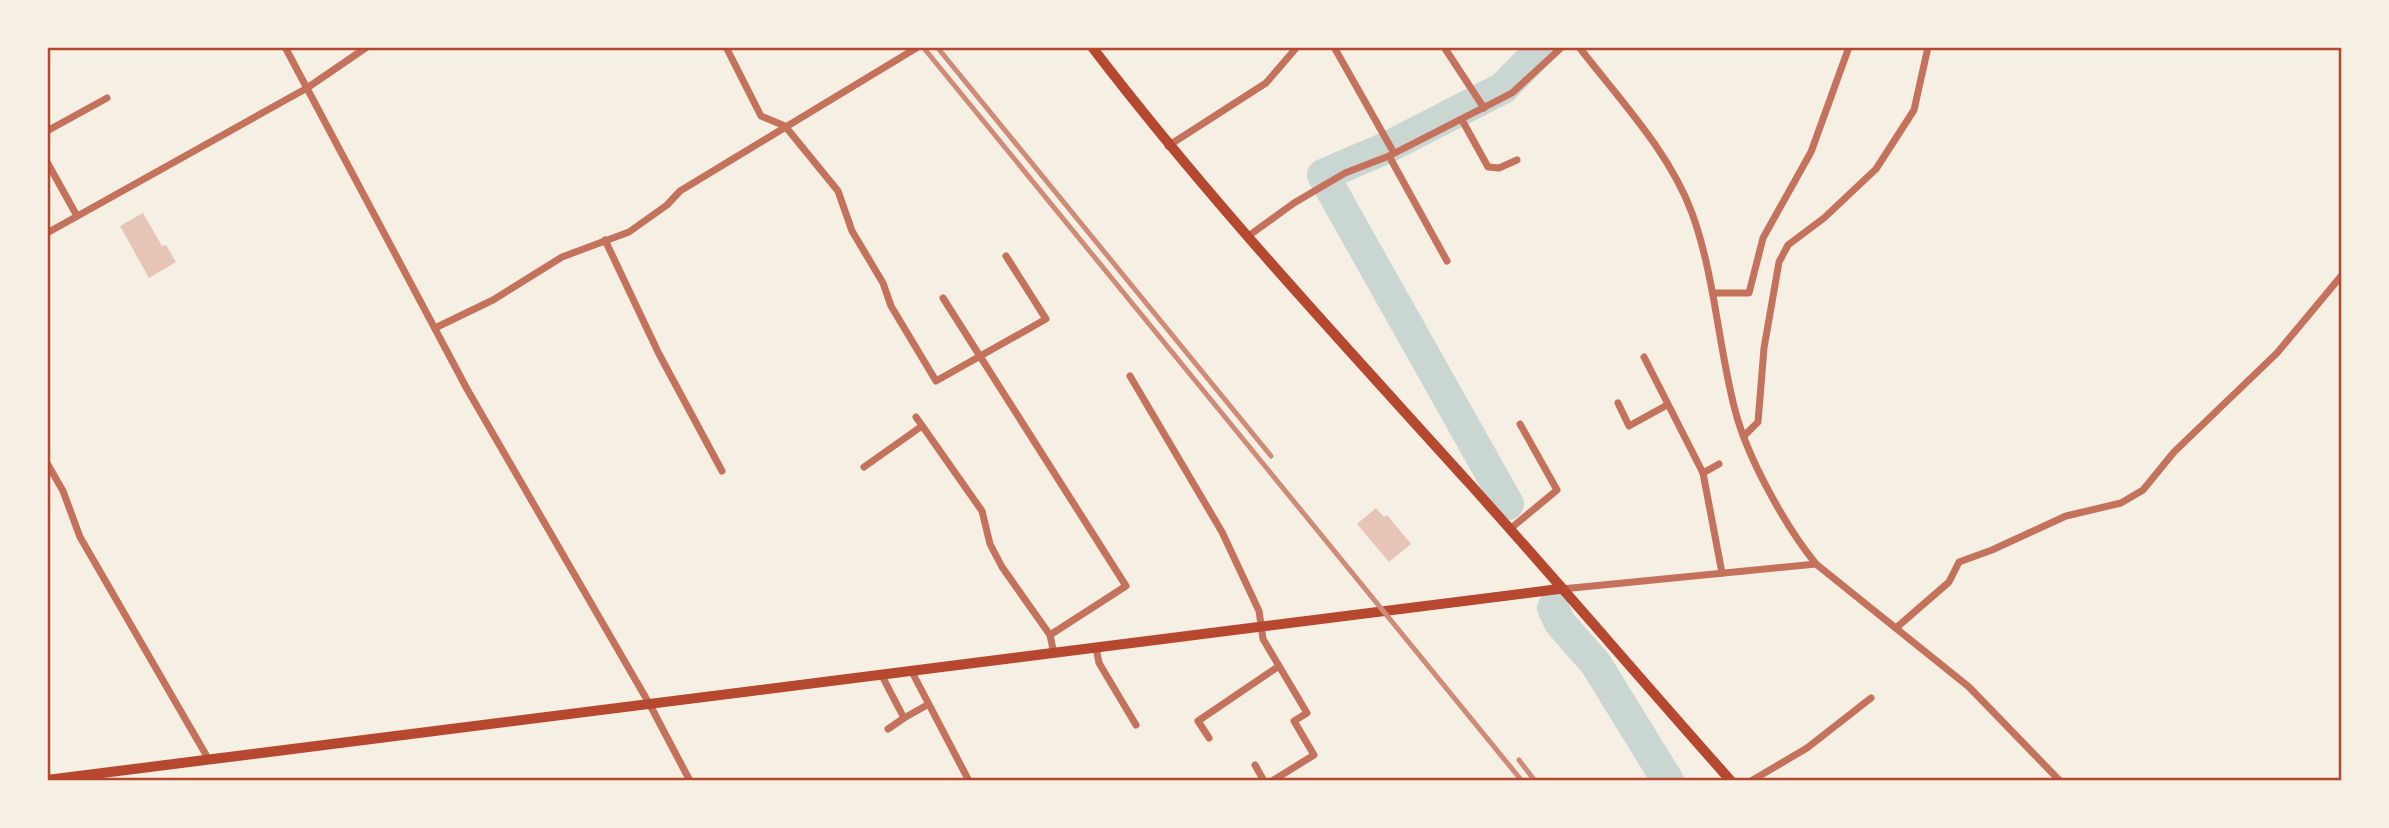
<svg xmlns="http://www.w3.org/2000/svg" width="2389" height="828" viewBox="0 0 2389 828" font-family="'Roboto Condensed',sans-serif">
  <rect width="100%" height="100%" fill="#f6efe4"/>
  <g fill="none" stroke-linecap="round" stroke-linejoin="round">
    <g stroke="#c9d6d2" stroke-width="32">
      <path d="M1508 504 1323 175 1386 148 1503 88 1543 47"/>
      <path d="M1553 608 1560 623 1596 664 1668 781"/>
    </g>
  </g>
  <g fill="#e6c5b7">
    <path d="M143 213 162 246 166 245 176 262 149 278 120 226Z"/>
    <path d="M1376 508 1384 517 1387 515 1411 544 1389 562 1357 524Z"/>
  </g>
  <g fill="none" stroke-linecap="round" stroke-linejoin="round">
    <g stroke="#c5725c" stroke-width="7">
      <path d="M285 47 467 389 650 705 690 781"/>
      <path d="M726 47 761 116 785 126 838 191 852 231 883 283 891 306 936 381 1046 319 1006 256"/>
      <path d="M1334 47 1394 153"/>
      <path d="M1444 47 1484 108"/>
      <path d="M1579 47C1619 99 1669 151 1692 213 1715 277 1718 345 1735 410 1747 457 1785 526 1816 564L1969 687 2060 781"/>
      <path d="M1462 120 1488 167 1499 168 1517 160"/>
      <path d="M47 131 107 98"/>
      <path d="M1168 146 1266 83 1297 47"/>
      <path d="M1389 156 1447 261"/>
      <path d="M47 162 77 216"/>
      <path d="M47 233 307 88 367 47"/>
      <path d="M1247 237 1294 203 1345 173 1389 156 1512 93 1562 47"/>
      <path d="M605 240 659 354 722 471"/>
      <path d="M1713 293H1749L1763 238 1811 152 1849 47"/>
      <path d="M943 298 1126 586 1050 635 1054 654"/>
      <path d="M435 328 493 300 562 257 629 232 667 205 680 191 918 47"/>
      <path d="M1644 357 1703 473 1722 573"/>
      <path d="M1130 376 1222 532 1259 611 1263 639 1307 713 1294 721 1314 755 1272 781"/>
      <path d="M1618 403 1629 426 1667 405"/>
      <path d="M916 417 982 511 990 544 1002 567 1050 635"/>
      <path d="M1745 435 1758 422 1764 348 1779 262 1788 245 1824 218 1876 169 1914 110 1928 47"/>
      <path d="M47 463 63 491 80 537 209 760"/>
      <path d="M864 467 922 426"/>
      <path d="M1703 473 1719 464"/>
      <path d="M1510 529 1557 490 1520 424"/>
      <path d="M1562 589 1816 564"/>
      <path d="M1896 628 1949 582 1959 562 1992 550 2066 516 2121 503 2143 490 2174 452 2277 353 2342 275"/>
      <path d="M1096 648 1099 663 1136 725"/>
      <path d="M912 672 969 781"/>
      <path d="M882 676 904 718 927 705"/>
      <path d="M888 729 904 718"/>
      <path d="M1209 738 1198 721 1279 666"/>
      <path d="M1255 765 1264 781"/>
      <path d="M1751 781 1807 748 1871 698"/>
    </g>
    <path stroke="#b5482f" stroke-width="10" d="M47 780 1559 589"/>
    <path stroke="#b5482f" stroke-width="10" d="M1092 47C1209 200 1340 340 1469 483 1557 581 1643 682 1731 781"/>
    <g stroke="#cf8b77" stroke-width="5">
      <path d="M923 47 1522 781"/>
      <path d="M937 47 1271 456"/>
      <path d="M1519 760 1535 781"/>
    </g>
  </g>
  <rect width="2389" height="828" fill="none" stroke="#f6efe4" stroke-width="98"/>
  <rect x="49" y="49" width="2291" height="730" fill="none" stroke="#b5482f" stroke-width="2.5"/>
</svg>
